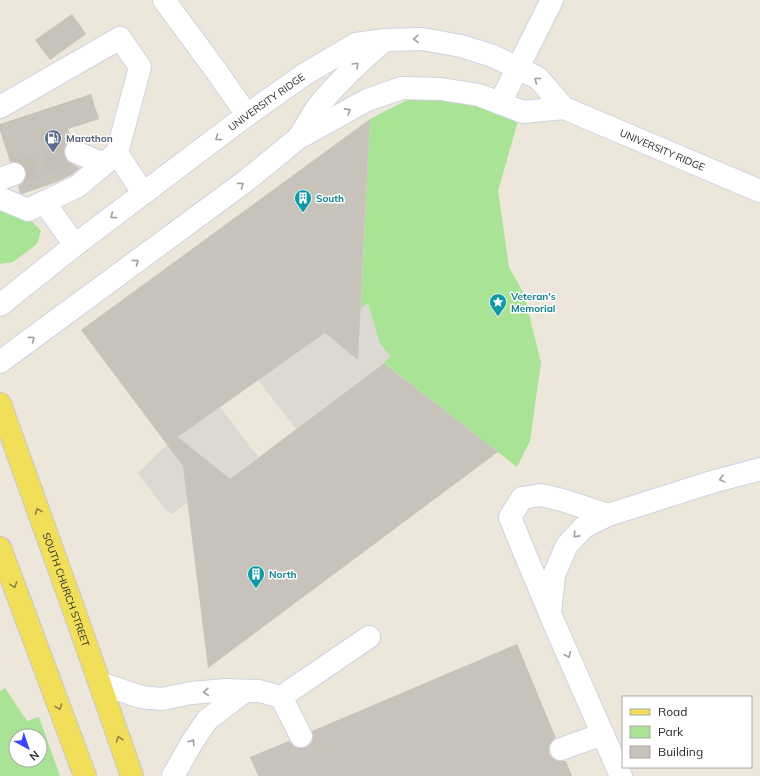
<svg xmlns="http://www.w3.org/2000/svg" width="760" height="776" viewBox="0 0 760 776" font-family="Mulish,sans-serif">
  <rect width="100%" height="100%" fill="#ece6db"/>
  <g fill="#a8e396" fill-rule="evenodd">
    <path d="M419 94 468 103 518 121 498 191 509 267 524 294 541 362 530 441 517 467 359 343 370 119Z"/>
    <path d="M0 210C19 213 28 216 41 231L37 244 13 262 0 264Z"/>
    <path d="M5 688 27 721 39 717 60 776H0V691ZM16 736H40V760H16Z"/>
  </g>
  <g fill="#dcd9d2">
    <path d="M368 303 380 343 391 357 296 429 258 380Z"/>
    <path d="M220 407 258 457 230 479 187 503 172 514 165 509 138 473 167 445Z"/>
  </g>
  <g fill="#c7c3ba">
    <path d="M72 14 86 34 50 60 35 40Z"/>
    <path d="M91 94 99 119 68 129 72 141 68 142 65 147 64 153 66 160 80 168 71 175 57 182 22 194 20 193 18 186 24 182 26 177V170L22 164 17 162H10L0 131V124Z"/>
    <path d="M370 119 358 360 325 333 178 437 230 479 384 363 498 452 208 668 183 466 81 330Z"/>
    <path d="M517 644 556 738 552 741 549 746V754L553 758 558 761H566L572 776H258L250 757 289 741 295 747 301 748 306 747 312 742 313 737 312 731Z"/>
  </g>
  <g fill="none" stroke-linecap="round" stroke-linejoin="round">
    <path stroke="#c5c0b7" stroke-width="22" stroke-dasharray="22 11" stroke-linecap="butt" d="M14 174 76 152"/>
    <g stroke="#d0d2e3" stroke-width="24">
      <g id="minor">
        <path d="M164 0 217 72 247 115"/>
        <path d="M500 103 552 0"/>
        <path d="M0 107 120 38 140 67 117 153 143 193"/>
        <path d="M299 137C306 126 312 115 319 105 339 81 361 60 385 40"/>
        <path d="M76 152 104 164"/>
        <path d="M0 179 14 174"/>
        <path d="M0 198 28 210 78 186 117 153"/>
        <path d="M44 202 75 245"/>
        <path id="s1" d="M0 305 75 245 247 115 305 74 356 44 385 40 422 39 461 46 493 56 538 78 564 108 760 191"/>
        <path d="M0 362 247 180 297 139 367 100 402 88 441 89 479 95 523 112 564 108"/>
        <path d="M549 611 522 547 510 517 522 498 541 495 562 500 608 515"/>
        <path d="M100 683 141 697 162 699 191 693 226 690 259 691 281 697 301 736"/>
        <path d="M281 697 369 637"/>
        <path d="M561 749 603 734"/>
        <path d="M173 776 191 744 207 720 245 691"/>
        <path d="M621 776 550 614 554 575 567 545 584 527 608 515 712 482 760 469"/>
      </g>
    </g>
    <g stroke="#c7c7c7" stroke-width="24">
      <g id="major">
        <path id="s2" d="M0 404 80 627 132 776"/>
        <path d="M0 548 85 776"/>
      </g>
    </g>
    <use href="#minor" stroke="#fff" stroke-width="22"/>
    <use href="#major" stroke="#f2df59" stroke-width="22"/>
  </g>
  <defs><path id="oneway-chevron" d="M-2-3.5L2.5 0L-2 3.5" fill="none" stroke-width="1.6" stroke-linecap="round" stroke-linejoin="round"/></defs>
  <g stroke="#9f9f9f">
    <use href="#oneway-chevron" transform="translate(416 39) rotate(178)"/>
    <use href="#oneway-chevron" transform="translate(356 65) rotate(-45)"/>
    <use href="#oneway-chevron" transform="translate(537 80) rotate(-142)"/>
    <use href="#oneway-chevron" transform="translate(348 111) rotate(-29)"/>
    <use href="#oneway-chevron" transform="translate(218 138) rotate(144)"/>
    <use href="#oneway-chevron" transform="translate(241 185) rotate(-36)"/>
    <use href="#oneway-chevron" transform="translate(113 216) rotate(143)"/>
    <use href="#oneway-chevron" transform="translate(136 262) rotate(-36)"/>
    <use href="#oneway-chevron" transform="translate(32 339) rotate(-37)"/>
    <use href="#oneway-chevron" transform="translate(722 479) rotate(165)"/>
    <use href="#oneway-chevron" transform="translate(576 535) rotate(132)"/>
    <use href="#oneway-chevron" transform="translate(568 655) rotate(66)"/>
    <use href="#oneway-chevron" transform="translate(206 692) rotate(175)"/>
    <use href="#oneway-chevron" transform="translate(192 742) rotate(-58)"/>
  </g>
  <g stroke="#8e8441">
    <use href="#oneway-chevron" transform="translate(38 511) rotate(-110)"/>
    <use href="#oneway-chevron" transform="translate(14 585) rotate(70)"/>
    <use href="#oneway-chevron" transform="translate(59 707) rotate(70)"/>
    <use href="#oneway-chevron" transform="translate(119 739) rotate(-109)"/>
  </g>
  <defs>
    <g id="fuel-pin" transform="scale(0.9)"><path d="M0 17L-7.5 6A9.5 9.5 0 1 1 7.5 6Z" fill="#5c6f8a" stroke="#fff"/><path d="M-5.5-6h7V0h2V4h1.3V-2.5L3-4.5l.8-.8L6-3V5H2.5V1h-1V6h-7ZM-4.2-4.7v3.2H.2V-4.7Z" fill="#fff"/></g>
    <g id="building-pin" transform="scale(0.9)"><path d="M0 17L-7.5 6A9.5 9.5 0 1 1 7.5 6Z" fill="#0f9aa8" stroke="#fff"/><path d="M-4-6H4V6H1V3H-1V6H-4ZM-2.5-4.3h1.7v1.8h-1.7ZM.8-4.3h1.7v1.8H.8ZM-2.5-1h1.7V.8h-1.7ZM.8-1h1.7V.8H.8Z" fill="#fff"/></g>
    <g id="sight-pin" transform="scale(0.9)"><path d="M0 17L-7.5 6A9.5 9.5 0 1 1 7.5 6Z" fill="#0f9aa8" stroke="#fff"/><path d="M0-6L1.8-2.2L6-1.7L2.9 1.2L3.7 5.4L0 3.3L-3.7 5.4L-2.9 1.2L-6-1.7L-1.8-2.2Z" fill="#fff"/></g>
  </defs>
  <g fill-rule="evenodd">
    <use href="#fuel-pin" x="53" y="138"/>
    <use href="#building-pin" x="303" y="198"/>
    <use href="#sight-pin" x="498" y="302"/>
    <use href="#building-pin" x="256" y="574"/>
  </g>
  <g text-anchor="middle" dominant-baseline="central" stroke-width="3" stroke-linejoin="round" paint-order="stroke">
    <g font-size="10" fill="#292929" stroke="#fff">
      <text stroke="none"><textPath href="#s1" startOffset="335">UNIVERSITY RIDGE</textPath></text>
      <text stroke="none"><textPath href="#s1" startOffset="778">UNIVERSITY RIDGE</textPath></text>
      <text stroke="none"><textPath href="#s2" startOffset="197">SOUTH CHURCH STREET</textPath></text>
    </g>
    <g font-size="10" font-weight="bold" fill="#4e5e75" stroke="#fff" text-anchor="start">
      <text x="66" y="138">Marathon</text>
    </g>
    <g font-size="10" font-weight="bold" fill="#0d838f" stroke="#fff" text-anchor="start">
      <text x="316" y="198">South</text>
      <text x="511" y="296">Veteran's<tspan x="511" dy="12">Memorial</tspan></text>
      <text x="269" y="574">North</text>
    </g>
  </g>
  <rect x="622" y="696" width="130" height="72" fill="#ffffff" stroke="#a9a9a9"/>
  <rect x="630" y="709" width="20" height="6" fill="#f2df59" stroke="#a9a9a9"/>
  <text x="658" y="716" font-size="12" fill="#292929">Road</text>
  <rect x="630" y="726" width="20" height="12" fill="#a8e396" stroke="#a9a9a9"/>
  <text x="658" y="736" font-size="12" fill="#292929">Park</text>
  <rect x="630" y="746" width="20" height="12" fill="#c7c3ba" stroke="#a9a9a9"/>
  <text x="658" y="756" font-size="12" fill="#292929">Building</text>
  <g transform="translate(28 748) rotate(140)"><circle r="19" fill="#ffffff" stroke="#a9a9a9"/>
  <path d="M0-3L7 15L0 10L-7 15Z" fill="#3847fc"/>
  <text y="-6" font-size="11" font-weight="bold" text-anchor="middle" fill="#292929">N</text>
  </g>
</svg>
